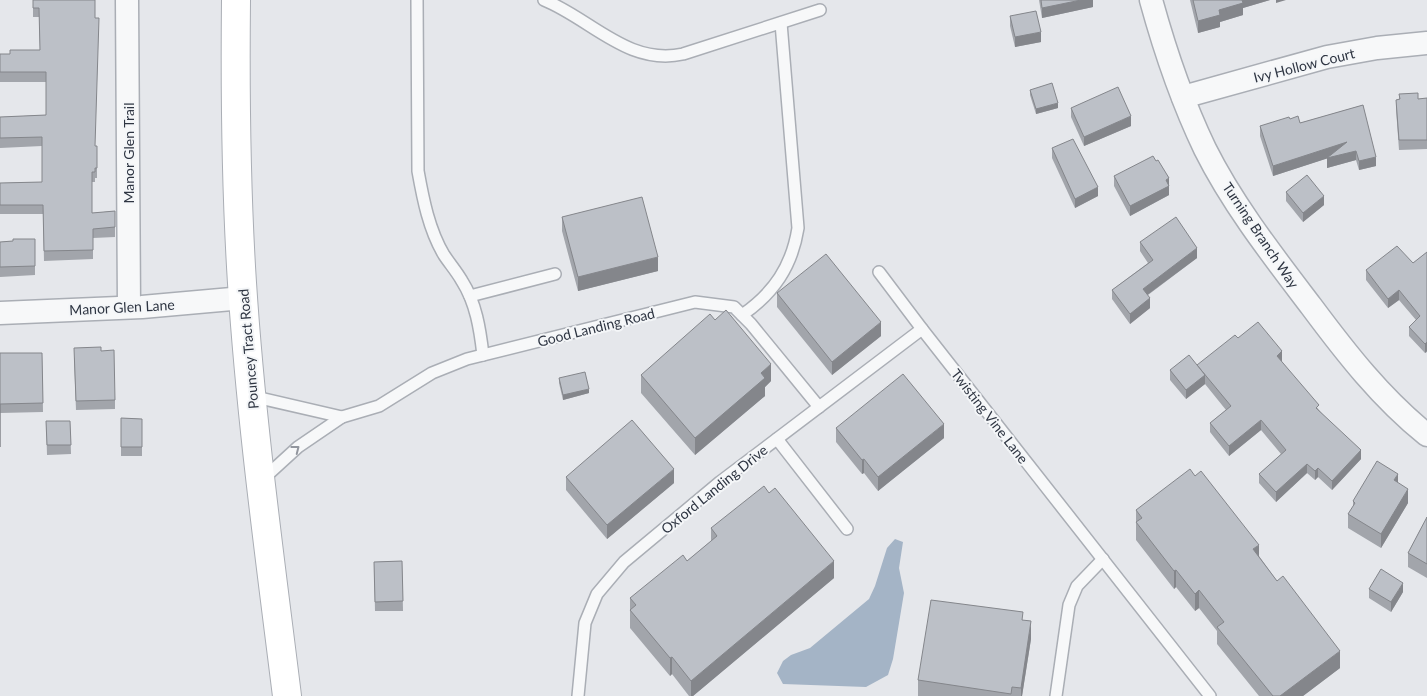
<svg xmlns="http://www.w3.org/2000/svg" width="1427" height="696" viewBox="0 0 1427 696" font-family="Lato,sans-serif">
  <rect width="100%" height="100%" fill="#e5e7eb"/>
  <path fill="#a4b4c6" d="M895 539 903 542 899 568 904 593 893 659 888 675 866 687 783 684 777 673 783 661 791 655 810 648 869 599 875 586 887 548Z"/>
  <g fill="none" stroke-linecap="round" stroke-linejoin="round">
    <g stroke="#aaaeb5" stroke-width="14">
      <g id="service">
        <path d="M417 0 418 171C423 199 429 230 444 255 450 264 457 272 462 281 476 303 480 329 483 355"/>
        <path d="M544 0C591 19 628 66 683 54L820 10"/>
        <path d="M879 272 922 329 1210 696"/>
        <path d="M470 296 555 274"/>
        <path d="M742 315C774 293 792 266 798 228L781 23"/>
        <path d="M251 396 342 417"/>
        <path d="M777 439 847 529"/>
        <path d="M263 479 298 447 342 417 379 406 432 373 467 359 695 302 734 307 751 324 819 407"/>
        <path d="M578 696 585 623 597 594 624 562 720 482 922 329"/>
        <path d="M1056 696 1069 605 1077 586 1103 559"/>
      </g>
    </g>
    <g stroke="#aaaeb5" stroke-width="25">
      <g id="minor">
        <path d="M127 0 129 307"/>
        <path d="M1151 0C1165 51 1182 101 1205 149 1233 205 1273 256 1311 306 1346 353 1381 398 1427 435"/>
        <path d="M1183 97 1327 57 1377 48 1427 43"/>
        <path d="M0 313 142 307 243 298"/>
      </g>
    </g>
    <g stroke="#aaaeb5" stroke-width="30">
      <path id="secondary" d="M236 0C235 94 236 189 242 283 251 421 270 559 287 696"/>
    </g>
    <use href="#service" stroke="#f7f8f9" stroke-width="11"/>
    <use href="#minor" stroke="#f7f8f9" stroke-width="22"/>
    <use href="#secondary" stroke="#fff" stroke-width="28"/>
  </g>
  <g fill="#a2a5ab">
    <path d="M33 0H95V146H97V178H95V182H92V213L115 211V237L93 238V259L44 261 43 214H0V183L42 182V146L0 148V117L46 115V82H0V54H10L40 50 39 17H33Z"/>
    <path d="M1039 0H1093V7L1042 18Z"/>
    <path d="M1190 0H1270L1243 8V15L1220 22V27L1198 33Z"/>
    <path d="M1010 16 1041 42 1015 47 1010 26Z"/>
    <path d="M1030 90 1058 108 1036 114 1030 95Z"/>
    <path d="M1399 94 1418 99 1427 98V149L1399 150 1396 109V100L1399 99Z"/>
    <path d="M1363 105 1376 166 1359 170 1356 160 1327 168 1328 158 1273 176 1260 136V126L1290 119 1300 123Z"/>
    <path d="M1071 108 1131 126 1084 146 1071 117Z"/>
    <path d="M1052 148 1098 196 1075 208 1052 158Z"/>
    <path d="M1156 161 1169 178V195L1130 216 1114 186V176Z"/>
    <path d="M1286 192 1324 205 1303 222 1286 201Z"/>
    <path d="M562 217 658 271 578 291 562 231Z"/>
    <path d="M35 239V275L0 277V242Z"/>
    <path d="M1140 242 1197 258 1148 295 1150 308 1130 324 1112 299V290L1148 263 1140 251Z"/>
    <path d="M1427 252V352L1425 353 1409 336V327L1416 320 1399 300 1388 308 1366 280V270L1413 263Z"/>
    <path d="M777 293 881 336 832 375 777 307Z"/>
    <path d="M1238 338 1282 361H1281L1319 410 1361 459 1332 490 1318 477 1315 480 1307 473 1276 502 1259 483V474L1281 454 1261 430 1229 456 1210 432V423L1226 410 1205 384 1186 399 1170 380V370L1197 366Z"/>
    <path d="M101 351 115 400V409L76 410 74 358Z"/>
    <path d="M0 353H42L43 412 0 413V456Z"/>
    <path d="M641 375 771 381 765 387V396L695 455 641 393Z"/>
    <path d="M559 378 589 393 563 400 559 383Z"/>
    <path d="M121 418 142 419V456H121Z"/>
    <path d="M46 421H70L71 454 47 455Z"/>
    <path d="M836 428 944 438 878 491 864 473 862 474 836 442Z"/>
    <path d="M566 477 674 483 607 539 566 490Z"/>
    <path d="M1398 483 1408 503 1381 548 1348 528V514L1353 507V501Z"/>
    <path d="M1136 510 1259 556 1340 668 1303 696H1259L1217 644V631L1199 608 1195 611 1176 587 1174 589 1136 540Z"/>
    <path d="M1427 517V578L1408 567V553Z"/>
    <path d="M711 528 834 578 693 696H689L672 674 670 676 630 628V598L687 561 711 541Z"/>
    <path d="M402 561 403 611H375L374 562Z"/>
    <path d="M1369 589 1403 592 1391 612 1369 598Z"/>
    <path d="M1023 620 1031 639 1022 696H918V680Z"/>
  </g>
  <g fill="#84868b">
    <path d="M1081 0H1093V7L1042 18V8Z"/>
    <path d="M1241 0H1270L1243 8V15L1220 22V27L1198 33V21L1219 10Z"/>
    <path d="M1276 0H1286L1276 3Z"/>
    <path d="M1041 32V42L1015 47V37Z"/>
    <path d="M1058 103V108L1036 114V109Z"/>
    <path d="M1131 116V126L1084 146V137Z"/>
    <path d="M1347 142V152L1273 176V166Z"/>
    <path d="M1356 151V160L1327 168V158Z"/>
    <path d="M1376 157V166L1359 170V161Z"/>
    <path d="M1169 178V195L1130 216V206Z"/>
    <path d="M1098 187V196L1075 208V199Z"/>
    <path d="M1324 196V205L1303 222V213Z"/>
    <path d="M1197 248V258L1143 298V289Z"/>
    <path d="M658 257V271L578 291V277Z"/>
    <path d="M1399 290V300L1388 308V299Z"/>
    <path d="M1150 298V308L1130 324V314Z"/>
    <path d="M881 322V336L832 375V362Z"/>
    <path d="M1427 342V351L1425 353V344Z"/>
    <path d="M1282 351V361L1277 365V356Z"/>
    <path d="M771 364V381L765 387V396L695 455V438L761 373Z"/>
    <path d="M1205 375V384L1186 399V390Z"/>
    <path d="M589 389V393L563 400V395Z"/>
    <path d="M1261 420V430L1229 456V446Z"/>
    <path d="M944 424V438L878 491V477Z"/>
    <path d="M1361 450V459L1332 490V481Z"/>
    <path d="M864 459V473L862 474V460Z"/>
    <path d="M1307 464V473L1276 502V492Z"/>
    <path d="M1318 468V477L1315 480V471Z"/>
    <path d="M674 469V483L607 539V525Z"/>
    <path d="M1398 474V488L1394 480Z"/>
    <path d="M1408 489V503L1381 548V534Z"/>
    <path d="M1259 545V562L1253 549Z"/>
    <path d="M834 561V578L693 696H691V681Z"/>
    <path d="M1176 570V587L1174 589V571Z"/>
    <path d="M1403 583V592L1391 612V602Z"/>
    <path d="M1199 590V608L1195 611V594Z"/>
    <path d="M1031 621V639L1022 696H1021V688Z"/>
    <path d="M1340 651V668L1303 696H1280Z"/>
    <path d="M672 657V674L670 676V658Z"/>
  </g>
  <g fill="#bcc0c7" stroke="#84868b">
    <path d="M33 0H95V18H99L95 146H97V168H95V172H92V213L115 211V227L93 229V250L44 251 43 205H0V183L42 182V137L0 138V117L46 115V72H0V54H10V50H40L39 8H33Z"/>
    <path d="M1041 0H1081L1042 8Z"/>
    <path d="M1193 0H1242L1243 3 1219 10 1220 15 1198 21Z"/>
    <path d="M1036 11 1041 32 1015 37 1010 16Z"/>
    <path d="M1052 83 1058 103 1036 109 1030 90Z"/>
    <path d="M1118 87 1131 116 1084 137 1071 108Z"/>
    <path d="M1418 93V99L1427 98V140H1399L1396 100 1400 99 1399 94Z"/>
    <path d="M1363 105 1376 157 1359 161 1356 151 1327 158 1347 142 1273 166 1260 126 1289 117 1290 119 1298 116 1300 123Z"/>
    <path d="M1073 139 1098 187 1075 199 1052 148Z"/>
    <path d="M1153 156 1156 161 1158 160 1169 178 1166 180 1169 186 1130 206 1114 176Z"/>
    <path d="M1307 175 1324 196 1303 213 1286 192Z"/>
    <path d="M642 197 658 257 578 277 562 217Z"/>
    <path d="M1176 217 1197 248 1143 289 1150 298 1130 314 1112 290 1153 260 1140 242Z"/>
    <path d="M13 239H35V266L0 267V242L13 241Z"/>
    <path d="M1397 246 1413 263 1427 252V342L1425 344 1409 327 1420 316 1399 290 1388 299 1366 270Z"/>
    <path d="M826 254 881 322 832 362 777 293Z"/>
    <path d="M726 310 771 364 761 373 765 378 695 438 641 375 710 314 715 320Z"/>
    <path d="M1258 322 1282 351 1277 356 1319 405 1316 408 1361 450 1332 481 1318 468 1315 471 1307 464 1276 492 1259 474 1286 450 1261 420 1229 446 1210 423 1231 406 1197 365 1235 335 1238 338Z"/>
    <path d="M101 347V351L114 350 115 400 76 401 74 348Z"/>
    <path d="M0 353H42L43 403 0 404V447Z"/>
    <path d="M1189 355 1205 375 1186 390 1170 370Z"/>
    <path d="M585 372 589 389 563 395 559 378Z"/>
    <path d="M903 374 944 424 878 477 864 459 862 460 836 428Z"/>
    <path d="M121 418 142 419V447H121Z"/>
    <path d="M632 420 674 469 607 525 566 477Z"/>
    <path d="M46 421H70L71 445H47Z"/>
    <path d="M1377 461 1398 474 1394 480 1408 489 1381 534 1348 514 1355 503 1353 501Z"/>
    <path d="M1190 469 1195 476 1201 471 1259 545 1253 549 1277 581 1283 576 1340 651 1280 696H1273L1217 627 1224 622 1199 590 1195 594 1176 570 1174 571 1136 522 1142 518 1136 510Z"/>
    <path d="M764 486 769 493 775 488 834 561 691 681 672 657 670 658 630 610 636 605 630 598 683 555 687 561 717 536 711 528Z"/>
    <path d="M1427 517V564L1408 553Z"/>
    <path d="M402 561 403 601 375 602 374 562Z"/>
    <path d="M1381 569 1403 583 1391 602 1369 589Z"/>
    <path d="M931 600 1023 612 1022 620 1031 621 1021 688 1012 687 1011 694 918 680Z"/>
  </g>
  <defs><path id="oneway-chevron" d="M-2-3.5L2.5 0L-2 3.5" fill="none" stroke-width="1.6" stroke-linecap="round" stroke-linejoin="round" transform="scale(1.25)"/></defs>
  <use stroke="#92969e" href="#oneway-chevron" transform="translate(296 449) rotate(-38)"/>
  <g text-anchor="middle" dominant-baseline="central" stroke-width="4" stroke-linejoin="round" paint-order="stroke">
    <g font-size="14" fill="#2e3542" stroke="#f4f6f8">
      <text transform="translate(1304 65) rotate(-14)">Ivy Hollow Court</text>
      <text transform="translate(128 153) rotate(-90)">Manor Glen Trail</text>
      <text transform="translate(1261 235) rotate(56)">Turning Branch Way</text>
      <text transform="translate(122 307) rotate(-3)">Manor Glen Lane</text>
      <text transform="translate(596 327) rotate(-14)">Good Landing Road</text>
      <text transform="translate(248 349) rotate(-95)">Pouncey Tract Road</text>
      <text transform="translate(990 416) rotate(52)">Twisting Vine Lane</text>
      <text transform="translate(714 489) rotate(-39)">Oxford Landing Drive</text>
    </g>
  </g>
</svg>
